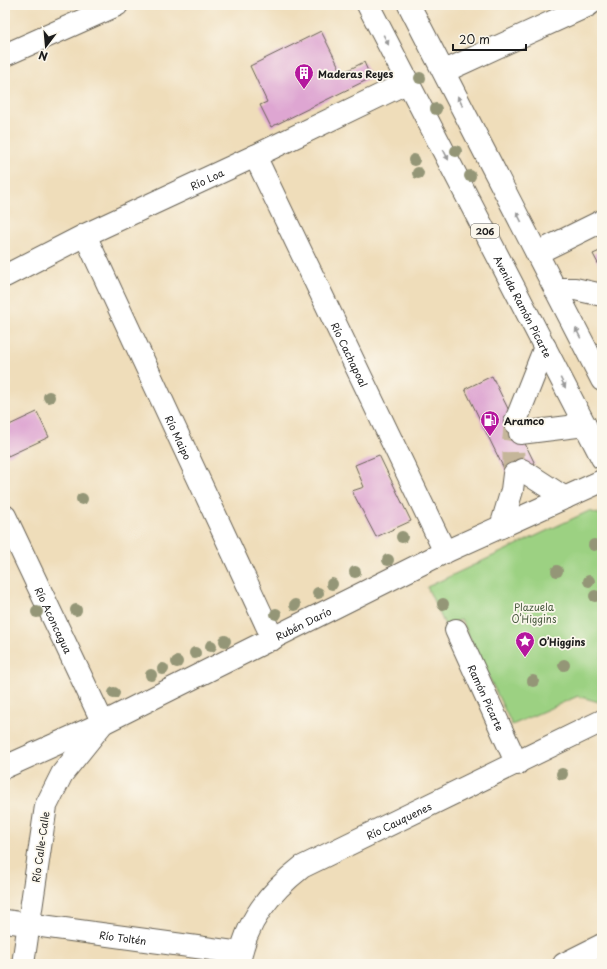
<svg xmlns="http://www.w3.org/2000/svg" width="607" height="969" viewBox="0 0 607 969" font-family="'Playpen Sans',sans-serif">
  <rect width="100%" height="100%" fill="#fbf7ec"/>
  <filter id="ink" filterUnits="userSpaceOnUse"><feTurbulence type="fractalNoise" baseFrequency=".025" numOctaves="2"/><feDisplacementMap in="SourceGraphic" scale="8" xChannelSelector="R" yChannelSelector="G"/><feConvolveMatrix kernelMatrix="1 2 1 2 8 2 1 2 1" color-interpolation-filters="sRGB"/></filter>
  <filter id="wash" filterUnits="userSpaceOnUse"><feTurbulence type="fractalNoise" baseFrequency=".012" numOctaves="4" result="noise"/><feDisplacementMap in="SourceGraphic" scale="16" xChannelSelector="R" yChannelSelector="G"/><feGaussianBlur stdDeviation="0.9" result="paint"/><feColorMatrix in="noise" values="0 0 0 0 0 0 0 0 0 0 0 0 0 0 0 0 0 1.4 0 .05"/><feComposite in="paint" operator="in"/></filter>
  <g filter="url(#wash)">
    <rect width="100%" height="100%" fill="#efddba"/>
    <path fill="#9cd182" stroke="#5c764f" d="M589 511 602 515V703L578 696 512 725 461 619 446 627 427 587Z"/>
    <g id="blocks">
      <g fill="#dea6d2">
        <path d="M321 31 342 73 364 62 371 78 271 127 260 105 267 102 250 66Z"/>
        <path d="M602 250V271L593 254Z"/>
        <path d="M492 376 535 464 508 477 465 389Z"/>
        <path d="M37 412 49 437 8 456 5 450V427Z"/>
        <path d="M379 455 411 521 376 537 352 491 364 487 355 465Z"/>
      </g>
    </g>
  </g>
  <g filter="url(#ink)">
    <use href="#blocks" fill-opacity="0" stroke="#666053" stroke-width="1"/>
    <g fill="none" stroke-linecap="round" stroke-linejoin="round">
      <path stroke="#c5b69a" stroke-width="22" stroke-dasharray="22 11" stroke-linecap="butt" d="M514 474 513 442 515 423"/>
      <g stroke="#666053" stroke-width="24">
        <g id="minor">
          <path d="M5 55 117 5"/>
          <path d="M445 71 589 5"/>
          <path id="s1" d="M255 156 445 552"/>
          <path id="s2" d="M85 235 273 639"/>
          <path d="M537 253 602 221"/>
          <path id="s3" d="M5 276 85 235 255 156 408 82"/>
          <path d="M555 289H575L602 295"/>
          <path d="M515 423 545 347"/>
          <path d="M520 433 585 425"/>
          <path d="M522 470 565 498"/>
          <path id="s4" d="M5 516 103 723 62 774 46 806 23 964"/>
          <path d="M501 527 512 490 514 474"/>
          <path id="s5" d="M456 630 517 764"/>
          <path id="s6" d="M5 767 103 723 445 552 602 481"/>
          <path id="s7" d="M5 921 241 953"/>
          <path id="s8" d="M239 964C245 922 270 892 302 867L602 721"/>
          <path d="M564 964 602 945"/>
        </g>
      </g>
      <g stroke="#666053" stroke-width="24">
        <g id="highway">
          <path id="s9" d="M368 5 602 458"/>
          <path d="M409 5 602 380"/>
        </g>
      </g>
      <use href="#minor" stroke="#fff" stroke-width="22"/>
      <use href="#highway" stroke="#fff" stroke-width="22"/>
    </g>
    <g fill="#949677">
      <circle cx="420" cy="78" r="6"/>
      <circle cx="436" cy="109" r="6"/>
      <circle cx="456" cy="151" r="6"/>
      <circle cx="414" cy="160" r="6"/>
      <circle cx="418" cy="173" r="6"/>
      <circle cx="470" cy="176" r="6"/>
      <circle cx="49" cy="397" r="6"/>
      <circle cx="82" cy="499" r="6"/>
      <circle cx="402" cy="537" r="6"/>
      <circle cx="594" cy="545" r="6"/>
      <circle cx="388" cy="560" r="6"/>
      <circle cx="557" cy="571" r="6"/>
      <circle cx="355" cy="572" r="6"/>
      <circle cx="589" cy="581" r="6"/>
      <circle cx="332" cy="584" r="6"/>
      <circle cx="318" cy="593" r="6"/>
      <circle cx="595" cy="596" r="6"/>
      <circle cx="443" cy="604" r="6"/>
      <circle cx="295" cy="605" r="6"/>
      <circle cx="76" cy="610" r="6"/>
      <circle cx="37" cy="612" r="6"/>
      <circle cx="276" cy="614" r="6"/>
      <circle cx="225" cy="641" r="6"/>
      <circle cx="211" cy="646" r="6"/>
      <circle cx="195" cy="653" r="6"/>
      <circle cx="177" cy="662" r="6"/>
      <circle cx="564" cy="665" r="6"/>
      <circle cx="163" cy="669" r="6"/>
      <circle cx="151" cy="675" r="6"/>
      <circle cx="533" cy="681" r="6"/>
      <circle cx="114" cy="693" r="6"/>
      <circle cx="562" cy="774" r="6"/>
    </g>
    <defs><path id="oneway-solid" d="M-6-.8H1V-3.2L6.5 0L1 3.2V.8H-6Z"/></defs>
    <g fill="#999">
      <use href="#oneway-solid" transform="translate(386 40) rotate(63)"/>
      <use href="#oneway-solid" transform="translate(460 101) rotate(-117)"/>
      <use href="#oneway-solid" transform="translate(446 155) rotate(63)"/>
      <use href="#oneway-solid" transform="translate(519 217) rotate(-117)"/>
      <use href="#oneway-solid" transform="translate(578 333) rotate(-117)"/>
      <use href="#oneway-solid" transform="translate(563 383) rotate(63)"/>
    </g>
  </g>
  <defs>
    <g id="building-pin" transform="scale(1)"><path d="M0 17L-7.5 6A9.5 9.5 0 1 1 7.5 6Z" fill="#b5179e" stroke="#fbf7ec"/><path d="M-4-6H4V6H1V3H-1V6H-4ZM-2.5-4.3h1.7v1.8h-1.7ZM.8-4.3h1.7v1.8H.8ZM-2.5-1h1.7V.8h-1.7ZM.8-1h1.7V.8H.8Z" fill="#fff"/></g>
    <g id="fuel-pin" transform="scale(1)"><path d="M0 17L-7.5 6A9.5 9.5 0 1 1 7.5 6Z" fill="#b5179e" stroke="#fbf7ec"/><path d="M-5.5-6h7V0h2V4h1.3V-2.5L3-4.5l.8-.8L6-3V5H2.5V1h-1V6h-7ZM-4.2-4.7v3.2H.2V-4.7Z" fill="#fff"/></g>
    <g id="sight-pin" transform="scale(1)"><path d="M0 17L-7.5 6A9.5 9.5 0 1 1 7.5 6Z" fill="#b5179e" stroke="#fbf7ec"/><path d="M0-6L1.8-2.2L6-1.7L2.9 1.2L3.7 5.4L0 3.3L-3.7 5.4L-2.9 1.2L-6-1.7L-1.8-2.2Z" fill="#fff"/></g>
  </defs>
  <g fill-rule="evenodd">
    <use href="#building-pin" x="304" y="73"/>
    <use href="#fuel-pin" x="490" y="420"/>
    <use href="#sight-pin" x="525" y="641"/>
  </g>
  <g text-anchor="middle" dominant-baseline="central" stroke-width="3.5" stroke-linejoin="round" paint-order="stroke">
    <rect fill="#fbf7ec" stroke="#5f5e5a" stroke-width="1" x="471" y="224" width="28" height="14" rx="3"/>
    <g font-size="9" font-weight="bold" fill="#1c1c1c">
      <text x="485" y="231">206</text>
    </g>
    <g font-size="10" font-weight="bold" fill="#1c1c1c" stroke="#fbf7ec" text-anchor="start">
      <text x="318" y="73">Maderas Reyes</text>
      <text x="504" y="420">Aramco</text>
      <text x="539" y="641">O’Higgins</text>
    </g>
    <g font-size="10" fill="#1c1c1c" stroke="#fbf7ec">
      <text stroke="none"><textPath href="#s3" startOffset="224">Río Loa</textPath></text>
      <text stroke="none"><textPath href="#s9" startOffset="339">Avenida Ramón Picarte</textPath></text>
      <text stroke="none"><textPath href="#s1" startOffset="220">Río Cachapoal</textPath></text>
      <text stroke="none"><textPath href="#s2" startOffset="223">Río Maipo</textPath></text>
      <text stroke="none"><textPath href="#s4" startOffset="115">Río Aconcagua</textPath></text>
      <text stroke="none"><textPath href="#s6" startOffset="331">Rubén Darío</textPath></text>
      <text stroke="none"><textPath href="#s5" startOffset="74">Ramón Picarte</textPath></text>
      <text stroke="none"><textPath href="#s8" startOffset="226">Río Cauquenes</textPath></text>
      <text transform="translate(40 847) rotate(-82)">Río Calle-Calle</text>
      <text stroke="none"><textPath href="#s7" startOffset="119">Río Toltén</textPath></text>
    </g>
    <g font-size="10" fill="#495b40" stroke="#fbf7ec">
      <text x="534" y="606">Plazuela<tspan x="534" dy="12">O’Higgins</tspan></text>
    </g>
  </g>
  <rect width="607" height="969" fill="none" stroke="#fbf7ec" stroke-width="20"/>
  <g transform="translate(46 46) rotate(196)" stroke="#fbf7ec" stroke-width="3" paint-order="stroke">
  <path d="M0-3L7 15L0 10L-7 15Z" fill="#1c1c1c"/>
  <text y="-6" font-size="11" font-weight="bold" text-anchor="middle" fill="#1c1c1c">N</text>
  </g>
  <path d="M453 44v6h73v-6" fill="none" stroke="#1c1c1c" stroke-width="2"/>
  <text x="459" y="44" font-size="12" fill="#1c1c1c" stroke="#fbf7ec" stroke-width="3" paint-order="stroke">20 m</text>
</svg>
